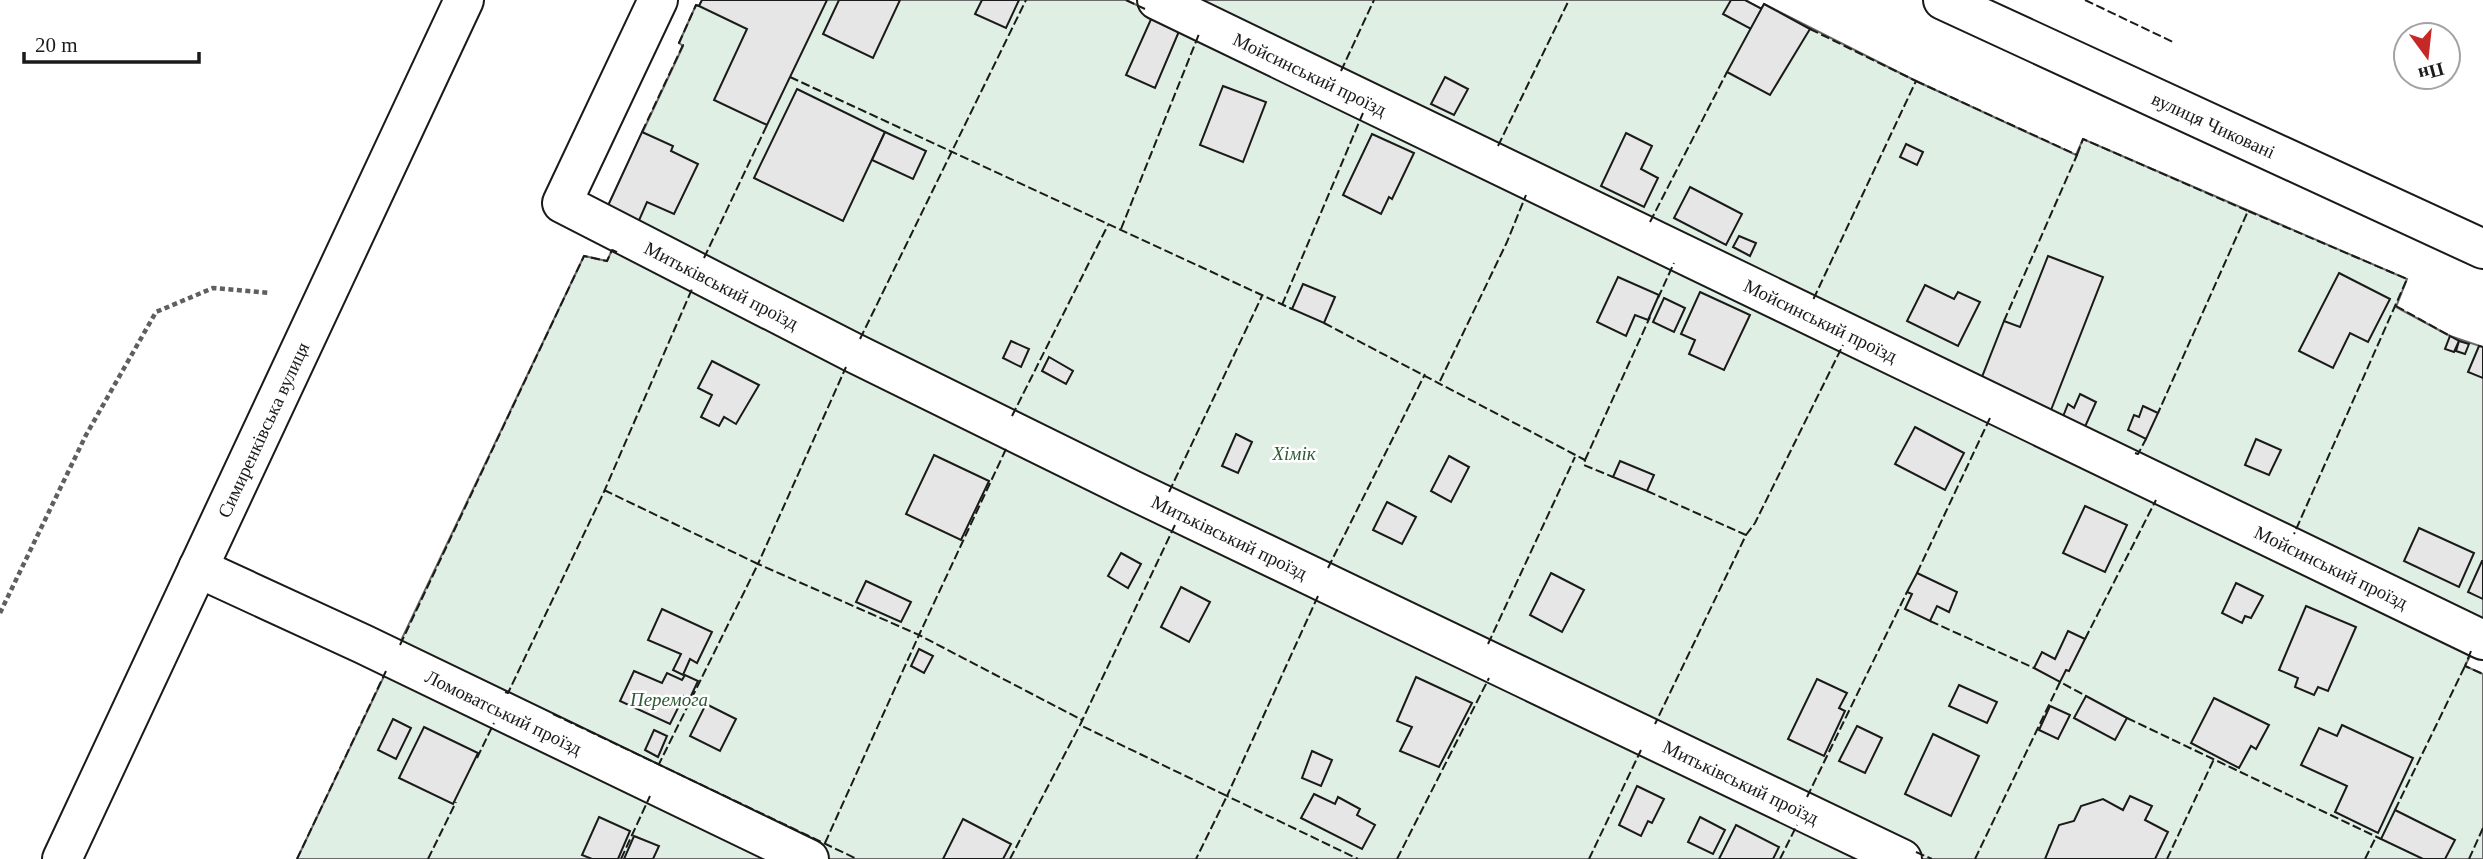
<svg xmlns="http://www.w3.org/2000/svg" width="2483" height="859" viewBox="0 0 2483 859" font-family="Georgia,serif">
  <rect width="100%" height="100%" fill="#fff"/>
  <g fill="#e0efe3" stroke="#6a6a6a" stroke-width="2">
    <path d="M702 0H1126L1199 34 2472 652 2465 666 2483 674V859H297L584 256 607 261 612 250 606 210 683 46 679 43 696 5 699 6Z"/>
    <path d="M1192 0H1745L1761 9 1764 4 1916 81 2076 155 2083 139 2407 279 2396 307 2450 336 2483 347V626L2062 419 2051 410 1980 382Z"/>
  </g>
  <g fill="#e6e6e6" stroke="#1a1a1a" stroke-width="2">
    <path d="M702 0H827L767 125 714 100 747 29 699 6Z"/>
    <path d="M839 0H900L873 58 823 34Z"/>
    <path d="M982 0H1019L1006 28 975 14Z"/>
    <path d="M1731 0H1745L1762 9 1751 29 1723 14Z"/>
    <path d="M1764 4 1810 29 1770 95 1727 72Z"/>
    <path d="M1152 17 1180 29 1155 88 1126 75Z"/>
    <path d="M1445 77 1468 89 1454 115 1431 104Z"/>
    <path d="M1223 86 1266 102 1243 162 1200 145Z"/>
    <path d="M797 89 885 132 843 221 754 178Z"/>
    <path d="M642 132 673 146 671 151 698 164 674 214 647 202 637 225 606 210Z"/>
    <path d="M885 132 926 151 913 179 872 160Z"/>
    <path d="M1626 133 1652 146 1641 169 1658 178 1644 207 1601 186Z"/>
    <path d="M1372 134 1414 153 1392 199 1389 197 1381 214 1343 195Z"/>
    <path d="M1906 144 1923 152 1917 165 1900 157Z"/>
    <path d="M1690 187 1742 214 1726 245 1674 218Z"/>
    <path d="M1739 236 1756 243 1750 256 1733 247Z"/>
    <path d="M2048 256 2103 277 2051 410 1980 382 2004 321 2020 327Z"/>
    <path d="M2339 273 2390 299 2368 342 2350 333 2333 368 2299 351Z"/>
    <path d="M1618 277 1659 295 1648 320 1635 315 1626 336 1597 322Z"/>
    <path d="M1303 284 1335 297 1324 323 1292 309Z"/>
    <path d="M1925 285 1954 299 1958 292 1980 302 1958 346 1907 321Z"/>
    <path d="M1700 292 1750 315 1724 370 1689 354 1695 340 1681 334Z"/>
    <path d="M1664 298 1685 308 1674 332 1653 322Z"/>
    <path d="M2450 336 2459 341 2454 352 2445 349Z"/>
    <path d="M1011 341 1029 349 1021 367 1003 358Z"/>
    <path d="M2459 341 2469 344 2465 354 2456 351Z"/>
    <path d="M2479 346 2483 347V378L2468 372Z"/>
    <path d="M1049 357 1073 371 1066 384 1042 371Z"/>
    <path d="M712 361 759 385 736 424 724 417 719 426 701 417 712 395 698 388Z"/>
    <path d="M2080 394 2096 402 2084 429 2062 419 2068 404 2074 408Z"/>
    <path d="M2143 406 2158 413 2146 439 2128 430 2134 415 2139 417Z"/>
    <path d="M1915 427 1964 453 1945 490 1895 464Z"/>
    <path d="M1236 434 1252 442 1238 473 1222 466Z"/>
    <path d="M2256 439 2281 450 2269 475 2245 465Z"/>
    <path d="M934 455 989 481 961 540 906 514Z"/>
    <path d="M1449 456 1469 467 1451 502 1431 491Z"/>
    <path d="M1620 461 1654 475 1647 491 1613 477Z"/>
    <path d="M1387 502 1416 517 1402 544 1373 530Z"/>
    <path d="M2085 506 2127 525 2105 572 2063 553Z"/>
    <path d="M2419 528 2474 553 2459 587 2404 561Z"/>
    <path d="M1121 553 1141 564 1128 588 1108 576Z"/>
    <path d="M2482 561H2483V599L2468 592Z"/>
    <path d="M1551 573 1584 590 1562 632 1530 615Z"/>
    <path d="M1917 573 1957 592 1949 612 1937 606 1930 621 1905 609 1912 594 1907 592Z"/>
    <path d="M866 581 911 602 901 622 856 602Z"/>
    <path d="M2236 583 2263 596 2251 618 2245 616 2242 623 2222 613Z"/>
    <path d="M1181 587 1210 602 1189 642 1161 627Z"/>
    <path d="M2306 606 2356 627 2328 691 2318 687 2314 695 2295 687 2298 678 2279 670Z"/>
    <path d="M662 609 712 632 697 663 690 659 683 675 673 670 681 654 648 640Z"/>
    <path d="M2068 631 2085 639 2069 671 2066 670 2060 682 2034 668 2042 652 2055 659Z"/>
    <path d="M919 649 933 656 924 673 911 666Z"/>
    <path d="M634 671 662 683 667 673 682 680 685 675 698 681 690 698 684 696 670 724 620 701Z"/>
    <path d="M1416 677 1472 703 1439 767 1400 751 1412 727 1397 721Z"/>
    <path d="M1817 679 1847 693 1839 708 1845 711 1824 756 1788 739Z"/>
    <path d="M1959 685 1997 702 1987 723 1949 706Z"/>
    <path d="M2086 696 2127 718 2115 740 2074 718Z"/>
    <path d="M2214 698 2269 725 2256 749 2251 746 2239 768 2191 743Z"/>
    <path d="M706 704 736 719 720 751 690 736Z"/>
    <path d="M2050 706 2070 715 2058 739 2039 730Z"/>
    <path d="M393 719 411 728 396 759 378 750Z"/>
    <path d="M2342 725 2413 758 2378 833 2335 812 2347 786 2301 765 2319 728 2337 736Z"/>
    <path d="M1857 726 1882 738 1865 773 1839 761Z"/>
    <path d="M424 727 478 753 453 804 399 778Z"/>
    <path d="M654 730 667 736 658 757 645 750Z"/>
    <path d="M1933 734 1979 756 1951 816 1905 794Z"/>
    <path d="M1312 751 1332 760 1321 786 1302 778Z"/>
    <path d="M1637 786 1664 799 1652 823 1648 821 1641 836 1619 825Z"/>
    <path d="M1314 794 1335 804 1338 797 1360 809 1357 815 1375 825 1362 849 1301 818Z"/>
    <path d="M2130 796 2152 806 2145 820 2168 832 2155 859H2045L2059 825 2074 821 2081 806 2103 799 2123 810Z"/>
    <path d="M2395 810 2455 840 2445 859H2423L2381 839Z"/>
    <path d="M599 817 630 831 618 859H592L582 855Z"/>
    <path d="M1700 817 1725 830 1713 854 1688 842Z"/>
    <path d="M963 819 1011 844 1003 859H943Z"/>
    <path d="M1736 825 1779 847 1773 859H1719Z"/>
    <path d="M634 836 659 846 653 859H624Z"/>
  </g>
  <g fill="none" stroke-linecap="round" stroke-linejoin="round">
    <g stroke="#1a1a1a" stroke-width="42">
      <g id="minor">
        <path id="s1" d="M658 0 562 203 852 352 1132 490 1902 859"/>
        <path id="s2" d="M1157 0 2483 640"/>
        <path id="s3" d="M1943 0 2483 249"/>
        <path id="s4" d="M198 568 363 644 809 859"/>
      </g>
    </g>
    <g stroke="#1a1a1a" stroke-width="42">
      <g id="major">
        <path id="s5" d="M62 859 464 0"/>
      </g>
    </g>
    <path stroke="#5f5f5f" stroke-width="4.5" stroke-dasharray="5 3.5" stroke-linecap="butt" d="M0 613 86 435 156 312 213 288 270 293"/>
    <use href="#minor" stroke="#fff" stroke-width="38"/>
    <use href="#major" stroke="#fff" stroke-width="38"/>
    <g stroke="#1a1a1a" stroke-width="2" stroke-dasharray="9 3.5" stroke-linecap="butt">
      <path d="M1126 0 1145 9"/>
      <path d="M2085 0 2175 43"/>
      <path d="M1810 29 1916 81 1813 300"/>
      <path d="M1341 71 1374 0"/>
      <path d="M790 77 1292 309"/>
      <path d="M1916 81 2077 155 2004 321"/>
      <path d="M642 132 683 45 679 43 696 5 699 6"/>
      <path d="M1498 146 1569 0"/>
      <path d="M2077 155 2083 139 2248 211 2158 413"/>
      <path d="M2248 211 2407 279 2294 534"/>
      <path d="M1650 222 1727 72"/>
      <path d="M1121 229 1199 34"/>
      <path d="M704 258 767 125"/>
      <path d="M1658 298 1674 263"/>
      <path d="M1282 305 1363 113"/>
      <path d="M2396 306 2450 336"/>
      <path d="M1324 323 1585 460 1584 465 1613 477"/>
      <path d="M860 339 1026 0"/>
      <path d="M1440 381 1507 242 1526 195"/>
      <path d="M1012 416 1108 225"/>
      <path d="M1006 449 919 635 1082 720"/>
      <path d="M2135 453 2138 454 2146 439"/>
      <path d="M1585 460 1650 317"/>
      <path d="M604 490 758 564 659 764"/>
      <path d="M1647 491 1746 535 1655 724"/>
      <path d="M1169 492 1262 296"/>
      <path d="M1175 525 1080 725 1227 796 1196 859"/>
      <path d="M1746 535 1755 523 1843 345"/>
      <path d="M1328 568 1425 374"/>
      <path d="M1917 573 1990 418"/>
      <path d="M1318 596 1227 796 1358 859"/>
      <path d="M1930 621 2034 668"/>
      <path d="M2085 639 2156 500"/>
      <path d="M1488 644 1575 457"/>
      <path d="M400 645 584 256 607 261 612 250 619 253"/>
      <path d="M2471 651 2465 666 2483 674"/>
      <path d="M505 692 508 693 603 494 692 289"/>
      <path d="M553 714 857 859"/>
      <path d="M2127 718 2381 839"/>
      <path d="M477 758 494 723"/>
      <path d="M1807 797 1907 592"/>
      <path d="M2395 810 2465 666"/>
      <path d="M825 843 919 635 758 564 846 367"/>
      <path d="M1916 852 1932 859"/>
      <path d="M297 859 386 671"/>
      <path d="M428 859 456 802"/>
      <path d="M621 859 650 796"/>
      <path d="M1010 859 1080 725"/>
      <path d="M1397 859 1489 678"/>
      <path d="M1589 859 1641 750"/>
      <path d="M1780 859 1797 825"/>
      <path d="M1975 859 2060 682 2086 696"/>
      <path d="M2167 859 2214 759"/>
      <path d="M2365 859 2376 837"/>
      <path d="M2469 859 2483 828"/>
    </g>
  </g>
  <g text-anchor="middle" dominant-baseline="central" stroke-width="5" stroke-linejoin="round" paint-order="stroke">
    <g font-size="19" fill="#1a1a1a" stroke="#fff">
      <text stroke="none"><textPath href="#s2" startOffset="170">Мойсинський проїзд</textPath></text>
      <text stroke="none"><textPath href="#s3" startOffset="298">вулиця Чиковані</textPath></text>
      <text stroke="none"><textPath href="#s1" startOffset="404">Митьківський проїзд</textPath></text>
      <text stroke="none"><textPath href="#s2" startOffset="737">Мойсинський проїзд</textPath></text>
      <text stroke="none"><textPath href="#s5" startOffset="474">Симиренківська вулиця</textPath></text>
      <text stroke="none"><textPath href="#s1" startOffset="971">Митьківський проїзд</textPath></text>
      <text stroke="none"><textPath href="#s2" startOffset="1304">Мойсинський проїзд</textPath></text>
      <text stroke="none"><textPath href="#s4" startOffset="338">Ломоватський проїзд</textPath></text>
      <text stroke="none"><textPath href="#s1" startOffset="1538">Митьківський проїзд</textPath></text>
    </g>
    <g font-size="19" font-style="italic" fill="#2b5a34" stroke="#fff">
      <text x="1294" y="453">Хімік</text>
      <text x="669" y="699">Перемога</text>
    </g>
  </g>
  <g transform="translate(2427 56) rotate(165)"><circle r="33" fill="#ffffff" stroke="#a3a3a3" stroke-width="2"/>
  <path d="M0-5L12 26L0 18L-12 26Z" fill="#c62828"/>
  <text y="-10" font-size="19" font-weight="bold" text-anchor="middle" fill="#1a1a1a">Пн</text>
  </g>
  <path d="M24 52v10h175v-10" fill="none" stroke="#1a1a1a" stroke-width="3.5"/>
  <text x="35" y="52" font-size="21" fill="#1a1a1a" stroke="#ffffff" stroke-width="5" paint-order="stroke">20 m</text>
</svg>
